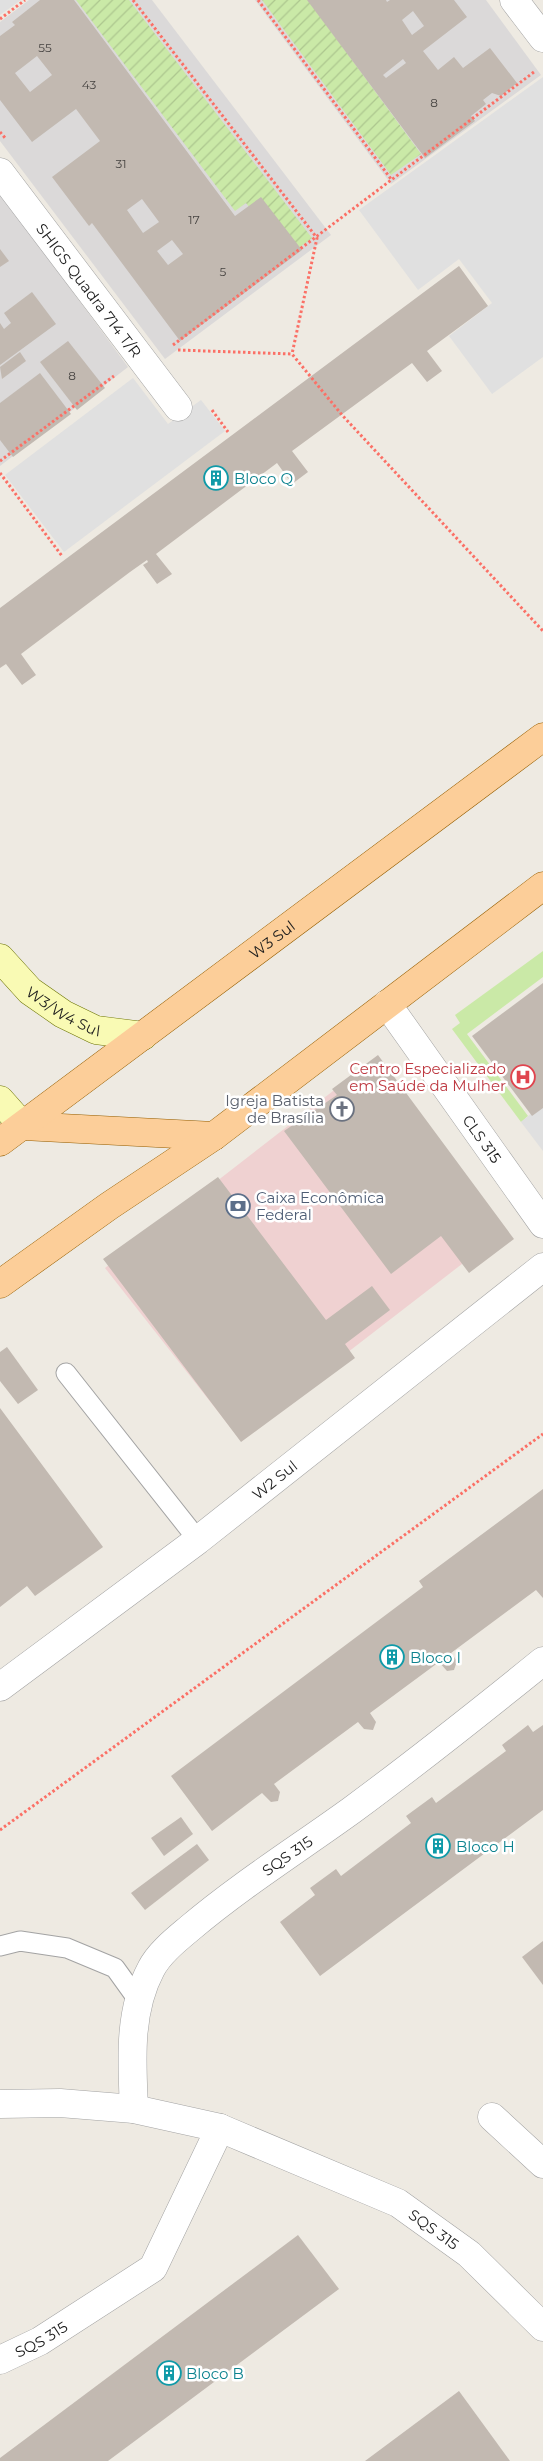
<svg xmlns="http://www.w3.org/2000/svg" width="543" height="2461" viewBox="0 0 543 2461" font-family="Montserrat,sans-serif">
  <defs>
    <pattern id="garden-furrows" width="10" height="10" patternUnits="userSpaceOnUse" patternTransform="scale(1.25)"><rect width="10" height="10" fill="#cae9a7"/><path d="M-1 1l2-2M0 10L10 0M9 11l2-2" fill="none" stroke="#adc78f"/></pattern>
  </defs>
  <rect width="100%" height="100%" fill="#eeeae2"/>
  <g fill="#dbd9d9">
    <path d="M29 0H152L331 235 165 359 0 141V22Z"/>
    <path d="M255 0H486L541 75 391 184Z"/>
    <path d="M0 193 128 367 0 466Z"/>
  </g>
  <path fill="#efd1d1" d="M373 1060 506 1230 238 1437 105 1268Z"/>
  <path fill="#cae9a7" d="M543 951V977L467 1034 528 1116 521 1122 452 1029 460 1023 455 1015Z"/>
  <g fill="url(#garden-furrows)">
    <path d="M76 0H129L312 238 275 266 281 250 246 203 235 211Z"/>
    <path d="M262 0H308L421 154 391 175Z"/>
  </g>
  <g fill="#e0e0e0">
    <path d="M0 0H21L0 15Z"/>
    <path d="M543 77V357L492 394 449 336 492 303 459 259 418 290 359 210Z"/>
    <path d="M133 378 168 424 201 400 225 431 64 552 5 475Z"/>
    <path d="M543 1104V1151L521 1122Z"/>
  </g>
  <g fill="#c2b9b1" fill-rule="evenodd">
    <path d="M40 0H74L235 216 261 197 302 250 180 341 92 223 89 226 52 177 100 141 76 109 32 142 0 100V36L15 25 12 22ZM37 56 52 75 30 92 15 73ZM142 199 159 222 143 233 127 210ZM172 240 183 254 168 265 157 251Z"/>
    <path d="M307 0H386L387 2 390 0H454L467 17 423 51 438 70 454 57 463 68 490 48 517 83 501 96 492 93 483 100 486 104 471 116 475 121 425 158ZM413 11 424 26 412 35 402 20ZM403 59 406 63 386 78 383 75Z"/>
    <path d="M0 249 9 261 0 267Z"/>
    <path d="M459 266 488 306 427 351 442 371 427 382 412 363 292 451 308 472 292 484 277 463 156 554 172 574 157 584 143 565 148 562 147 560 130 572 21 654 36 675 22 685 6 664 0 668V608Z"/>
    <path d="M32 292 56 324 0 365V323L4 329 11 323 4 313Z"/>
    <path d="M68 341 105 388 77 410 40 362Z"/>
    <path d="M20 352 26 361 2 379 0 367Z"/>
    <path d="M40 373 71 414 13 457 0 440V403Z"/>
    <path d="M543 983V1108L532 1116 472 1036Z"/>
    <path d="M378 1055 514 1239 469 1273 441 1236 391 1274 284 1131 337 1095 332 1089Z"/>
    <path d="M218 1177 326 1320 372 1286 390 1310 345 1344 355 1358 241 1442 103 1259Z"/>
    <path d="M7 1347 38 1390 18 1404 0 1381V1352Z"/>
    <path d="M0 1408 103 1547 35 1596 27 1586 0 1607Z"/>
    <path d="M543 1489V1598L536 1590 451 1653 457 1661 454 1670 447 1671 439 1662 370 1713 376 1722 373 1730 364 1729 358 1722 274 1784 280 1792 278 1801 271 1802 262 1793 212 1831 171 1776 423 1587 419 1581Z"/>
    <path d="M528 1725 533 1732 543 1725V1810L320 1976 280 1922 315 1895 310 1888 336 1869 341 1876 411 1823 406 1816 432 1797 436 1803 506 1751 502 1745Z"/>
    <path d="M181 1817 193 1834 164 1856 151 1838Z"/>
    <path d="M197 1844 209 1860 145 1910 131 1893Z"/>
    <path d="M543 1941V1985L522 1957Z"/>
    <path d="M298 2235 339 2289 108 2461H0V2458Z"/>
    <path d="M459 2391 510 2461H365Z"/>
  </g>
  <g fill="none" stroke-linecap="round" stroke-linejoin="round">
    <g stroke="#a3a3a3" stroke-width="21">
      <g id="service">
        <path d="M66 1373 198 1540"/>
        <path d="M0 1946 20 1941 67 1948 115 1968 138 2000"/>
      </g>
    </g>
    <g stroke="#a3a3a3" stroke-width="29">
      <g id="minor">
        <path d="M514 0 543 38"/>
        <path id="s1" d="M0 172 178 407"/>
        <path id="s2" d="M0 2104 60 2103 134 2109 220 2128 398 2203 469 2254 543 2327"/>
        <path id="s3" d="M134 2109C132 2062 128 2012 151 1969 159 1953 177 1939 190 1928 241 1885 298 1849 352 1810 417 1762 480 1712 543 1661"/>
        <path d="M492 2117 543 2164"/>
        <path id="s4" d="M0 2360 40 2341 153 2268 220 2128"/>
      </g>
    </g>
    <g stroke="#a3a3a3" stroke-width="29">
      <g id="tertiary">
        <path id="s5" d="M387 1004 543 1224"/>
        <path id="s6" d="M0 1687 198 1540 543 1267"/>
      </g>
    </g>
    <g stroke="#6b7304" stroke-width="29">
      <g id="secondary">
        <path id="s7" d="M0 958 30 991 63 1014 96 1030 143 1036"/>
        <path d="M0 1100 23 1126"/>
      </g>
    </g>
    <g stroke="#955e00" stroke-width="29">
      <g id="primary">
        <path d="M23 1126 214 1136"/>
        <path id="s8" d="M0 1142 543 737"/>
        <path d="M0 1284 109 1206 214 1136 543 886"/>
      </g>
    </g>
    <g stroke="#fb7066" stroke-width="3" stroke-dasharray="2.5 2.5" stroke-linecap="butt">
      <path d="M133 0 317 238 292 354"/>
      <path d="M258 0 391 179"/>
      <path d="M0 19 25 0"/>
      <path d="M0 132 6 139"/>
      <path d="M173 345 534 72"/>
      <path d="M178 350 292 354 342 415 543 631"/>
      <path d="M212 410 228 432"/>
      <path d="M0 461 114 376"/>
      <path d="M0 473 62 556"/>
      <path d="M0 1830 543 1434"/>
    </g>
    <use href="#service" stroke="#fff" stroke-width="19"/>
    <use href="#minor" stroke="#fff" stroke-width="28"/>
    <use href="#tertiary" stroke="#fff" stroke-width="28"/>
    <use href="#secondary" stroke="#f9fab4" stroke-width="28"/>
    <use href="#primary" stroke="#fcce99" stroke-width="28"/>
  </g>
  <defs>
    <g id="building-ring" transform="scale(1.25)"><circle r="9.5" fill="#fff" stroke="#0f9aa8" stroke-width="1.5"/><path d="M-4-6H4V6H1V3H-1V6H-4ZM-2.5-4.3h1.7v1.8h-1.7ZM.8-4.3h1.7v1.8H.8ZM-2.5-1h1.7V.8h-1.7ZM.8-1h1.7V.8H.8Z" fill="#0f9aa8"/></g>
    <g id="hospital-ring" transform="scale(1.25)"><circle r="9.5" fill="#fff" stroke="#e0444e" stroke-width="1.5"/><path d="M-5-5h3v3.5h4V-5h3V5h-3V1.5h-4V5h-3Z" fill="#e0444e"/></g>
    <g id="church-ring" transform="scale(1.25)"><circle r="9.5" fill="#fff" stroke="#6b7280" stroke-width="1.5"/><path d="M-1.2-6h2.4v3.5h3.3v2.4h-3.3V6h-2.4V-.1h-3.3v-2.4h3.3Z" fill="#6b7280"/></g>
    <g id="bank-ring" transform="scale(1.25)"><circle r="9.5" fill="#fff" stroke="#5c6f8a" stroke-width="1.5"/><path d="M-6-4H6V4H-6ZM0-2.3a2.3 2.3 0 1 0 0 4.6a2.3 2.3 0 1 0 0-4.6Z" fill="#5c6f8a"/></g>
  </defs>
  <g fill-rule="evenodd">
    <use href="#building-ring" x="216" y="478"/>
    <use href="#hospital-ring" x="523" y="1077"/>
    <use href="#church-ring" x="342" y="1109"/>
    <use href="#bank-ring" x="238" y="1206"/>
    <use href="#building-ring" x="392" y="1657"/>
    <use href="#building-ring" x="438" y="1846"/>
    <use href="#building-ring" x="169" y="2373"/>
  </g>
  <g text-anchor="middle" dominant-baseline="central" stroke-width="5" stroke-linejoin="round" paint-order="stroke">
    <g font-size="12" fill="#464341">
      <text x="45" y="47">55</text>
      <text x="89" y="84">43</text>
      <text x="434" y="102">8</text>
      <text x="121" y="163">31</text>
      <text x="194" y="219">17</text>
      <text x="223" y="271">5</text>
      <text x="72" y="375">8</text>
    </g>
    <g font-size="15" fill="#1c1c1c" stroke="#fff">
      <text stroke="none"><textPath href="#s1" startOffset="148">SHIGS Quadra 714 T/R</textPath></text>
      <text stroke="none"><textPath href="#s8" startOffset="339">W3 Sul</textPath></text>
      <text stroke="none"><textPath href="#s7" startOffset="84">W3/W4 Sul</textPath></text>
      <text stroke="none"><textPath href="#s5" startOffset="165">CLS 315</textPath></text>
      <text stroke="none"><textPath href="#s6" startOffset="344">W2 Sul</textPath></text>
      <text stroke="none"><textPath href="#s3" startOffset="321">SQS 315</textPath></text>
      <text stroke="none"><textPath href="#s2" startOffset="460">SQS 315</textPath></text>
      <text stroke="none"><textPath href="#s4" startOffset="46">SQS 315</textPath></text>
    </g>
    <g font-size="15" fill="#0d838f" stroke="#fff" text-anchor="start">
      <text x="234" y="478">Bloco Q</text>
      <text x="410" y="1657">Bloco I</text>
      <text x="456" y="1846">Bloco H</text>
      <text x="186" y="2373">Bloco B</text>
    </g>
    <g font-size="15" fill="#be3a42" stroke="#fff" text-anchor="end">
      <text x="506" y="1068">Centro Especializado<tspan x="506" dy="17">em Saúde da Mulher</tspan></text>
    </g>
    <g font-size="15" fill="#5b616d" stroke="#fff" text-anchor="end">
      <text x="324" y="1100">Igreja Batista<tspan x="324" dy="17">de Brasília</tspan></text>
    </g>
    <g font-size="15" fill="#4e5e75" stroke="#fff" text-anchor="start">
      <text x="256" y="1197">Caixa Econômica<tspan x="256" dy="17">Federal</tspan></text>
    </g>
  </g>
</svg>
